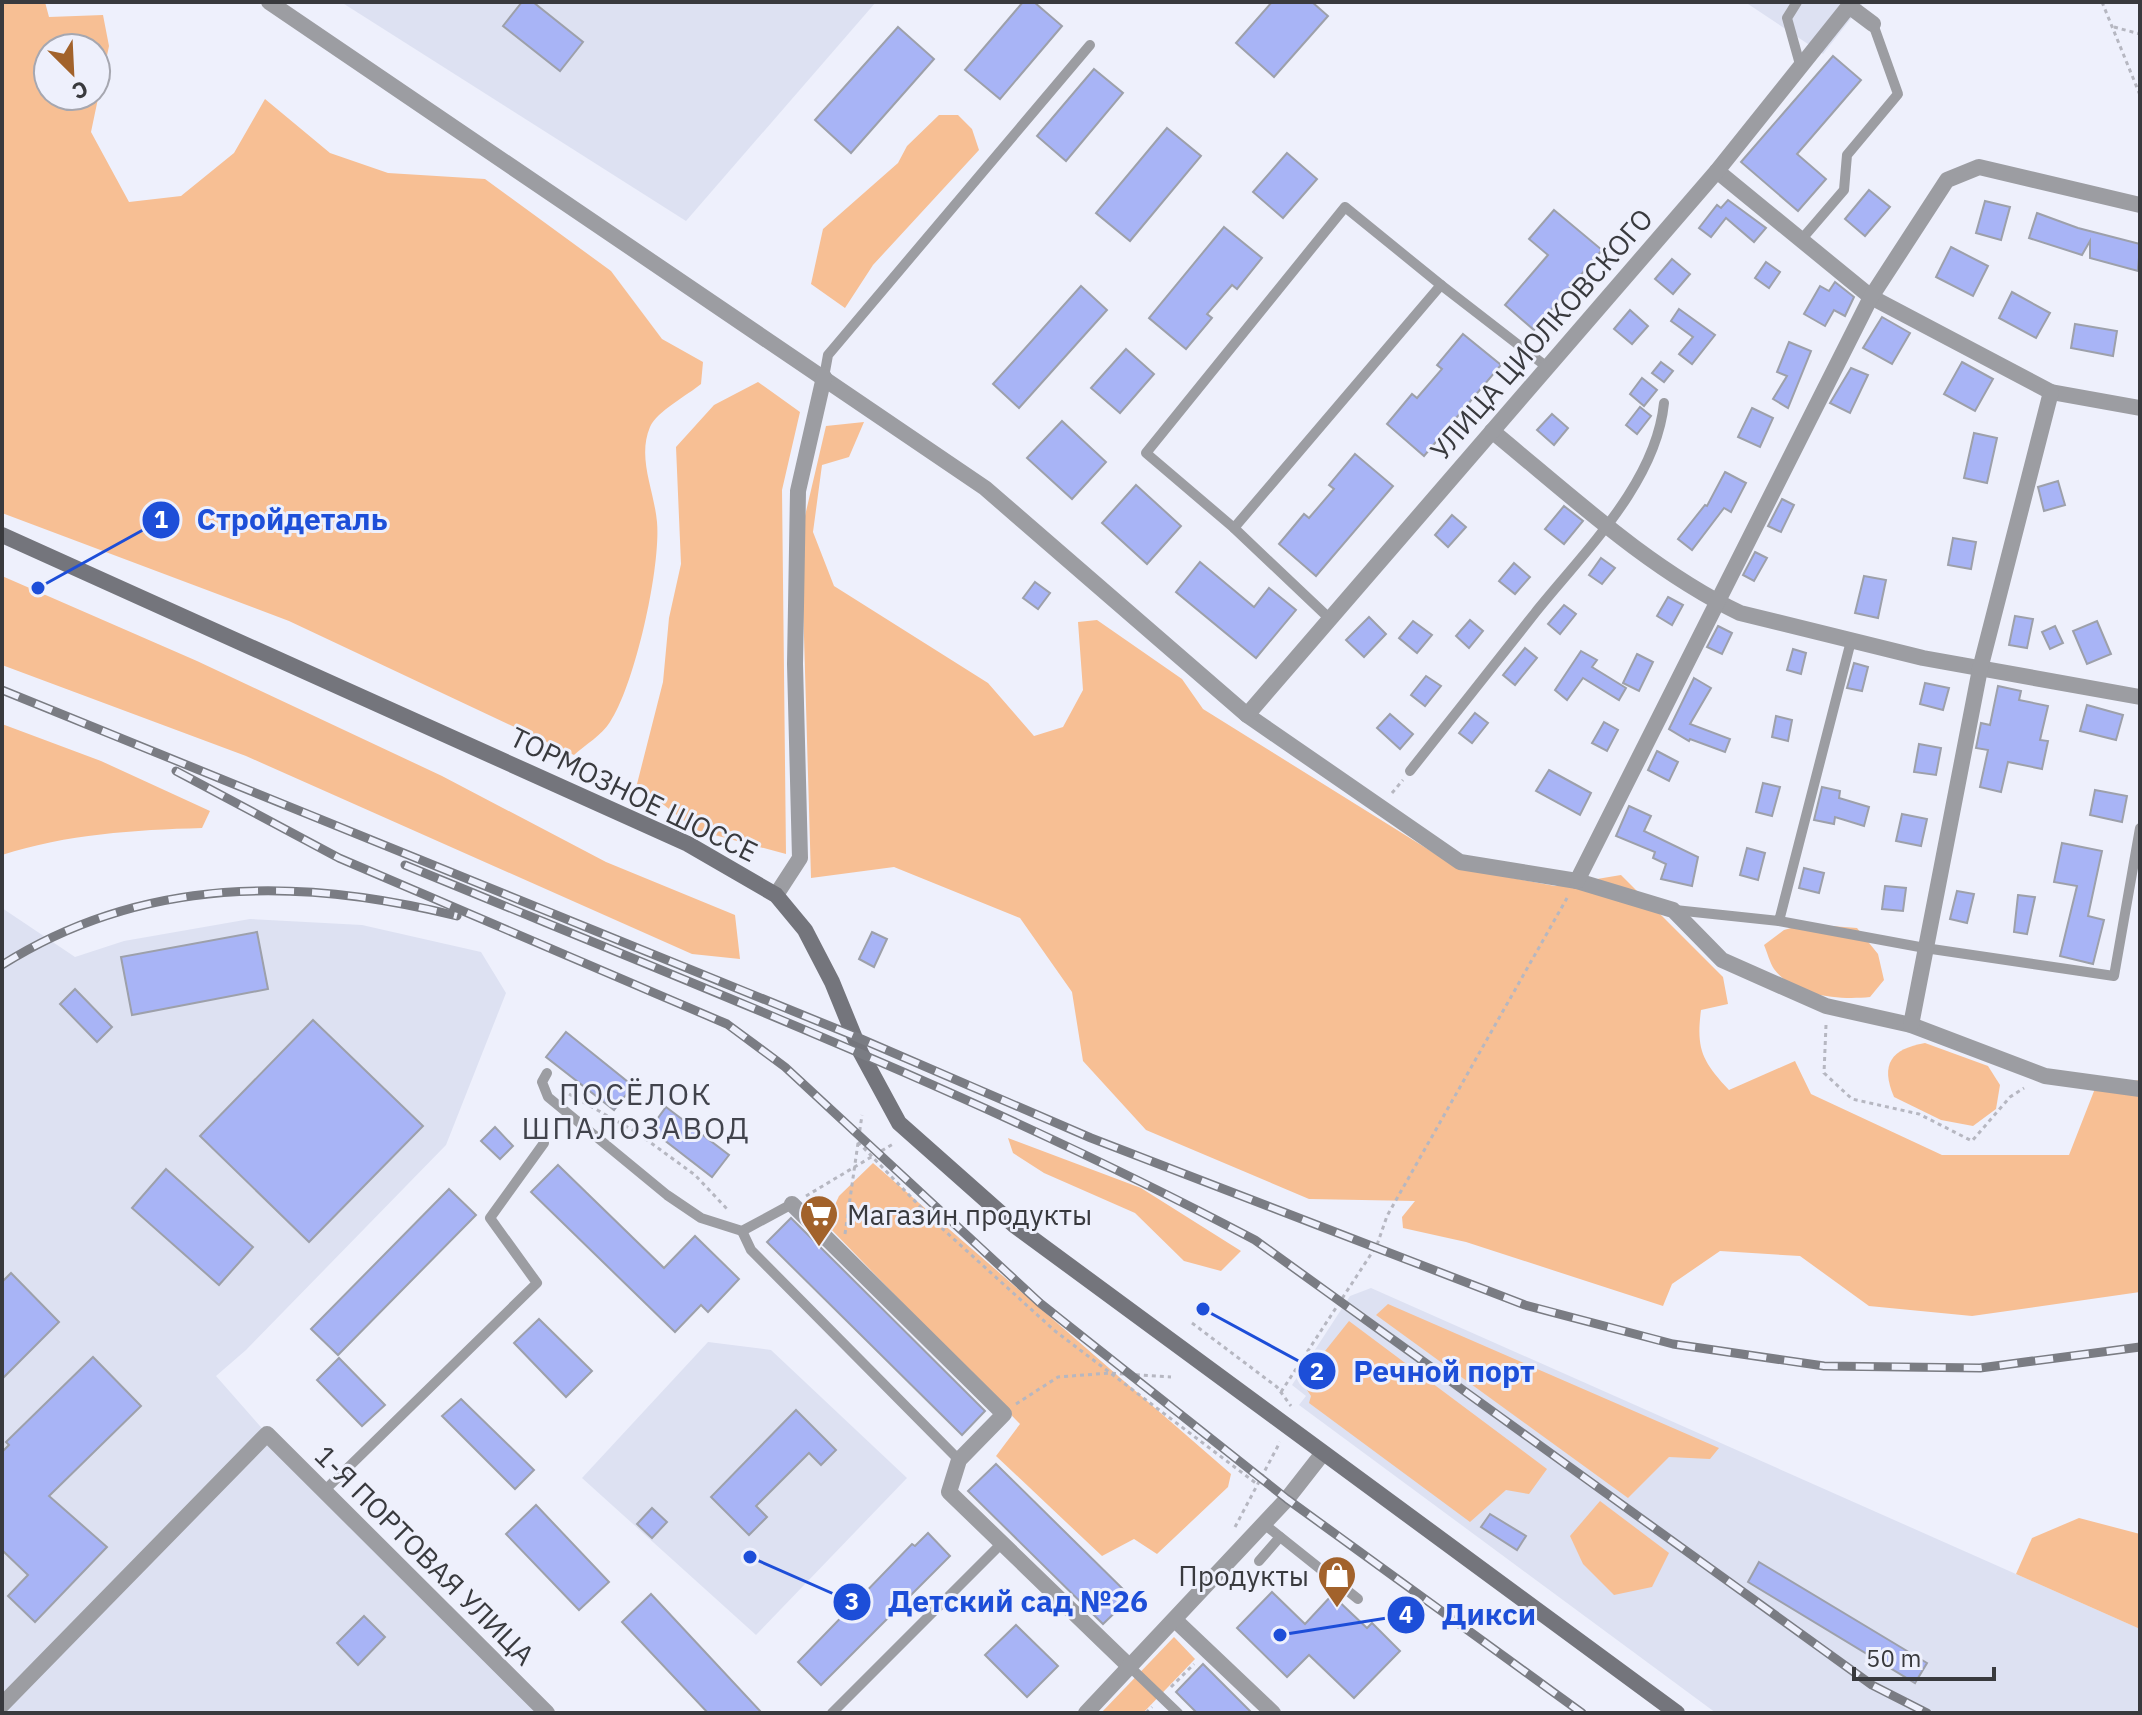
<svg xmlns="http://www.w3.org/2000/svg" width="2142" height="1715" viewBox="0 0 2142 1715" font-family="'IBM Plex Sans',sans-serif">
  <rect width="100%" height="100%" fill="#eef0fc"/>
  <g fill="#dde1f2">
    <path d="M341 2H876L686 221Z"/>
    <path d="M1745 2H1864L1823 54Z"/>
    <path d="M2 908 75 957 124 941 250 919 362 925 481 952 506 993 446 1145 246 1350 216 1376 267 1434 543 1713H2Z"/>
    <path d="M1371 1288 2140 1629V1713H1716L1299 1405 1306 1396 1292 1385 1350 1296Z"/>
    <path d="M708 1342 771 1350 907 1478 756 1635 582 1478Z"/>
  </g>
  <g fill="#f7bf94" fill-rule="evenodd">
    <path d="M2 2H45L49 17 103 15 109 46 91 132 129 202 181 196 234 153 265 99 330 153 388 173 485 179 611 271 662 339 703 362 701 384C688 395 657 411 650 427 637 458 654 489 657 522 661 567 635 685 610 722 602 735 585 745 574 755L289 621 2 513ZM48 48H96V96H48Z"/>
    <path d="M939 115H958L972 129 979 150 873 265 845 308 811 284 823 229 898 163 907 146Z"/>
    <path d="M758 382 800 412 782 490 786 854 696 830 637 784 663 682 669 618 681 564 676 447 714 405Z"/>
    <path d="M864 422 849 457 822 465 813 532 834 586 988 683 1034 736 1063 727 1083 690 1078 622 1097 620 1182 679 1203 709 1458 868 1555 886 1621 875 1723 977 1728 1004 1701 1010C1696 1049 1702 1061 1729 1090L1795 1061 1811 1094 1942 1155H2069L2096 1086 2140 1080V1292L1972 1316 1869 1306 1800 1256 1720 1251 1672 1284 1663 1306 1466 1242 1403 1228 1402 1217 1415 1201 1309 1199 1146 1130 1083 1061 1072 992 1020 918 894 867 811 878 801 533 826 426Z"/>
    <path d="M2 576 197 661 442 776 606 862 735 915 740 959 692 954 246 756 2 665Z"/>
    <path d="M2 724 101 761 210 811 202 828C134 830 67 834 2 855Z"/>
    <path d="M1805 924 1857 928 1878 954 1884 980 1870 997C1840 1000 1795 997 1774 969 1770 963 1767 952 1764 945L1784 930Z"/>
    <path d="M1925 1043 1988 1066 2000 1085 1996 1109 1973 1126 1941 1120 1894 1097C1880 1064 1891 1049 1925 1043Z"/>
    <path d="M1008 1138 1141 1188 1241 1251 1221 1271 1184 1261 1135 1213 1044 1173 1013 1153Z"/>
    <path d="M873 1163 1231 1474 1228 1487 1157 1554 1134 1539 1102 1556 996 1456 1020 1424 826 1224 839 1196Z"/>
    <path d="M1388 1304 1719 1448 1710 1459 1669 1457 1628 1498 1376 1315Z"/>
    <path d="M1349 1321 1547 1469 1529 1494 1506 1490 1470 1522 1309 1403 1311 1396 1301 1381Z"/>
    <path d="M1600 1501 1669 1553 1652 1587 1614 1595 1583 1564 1570 1536Z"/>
    <path d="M2079 1518 2140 1534V1629L2016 1574 2032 1538Z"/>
    <path d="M1174 1637 1195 1659 1143 1713H1101Z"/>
  </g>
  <g fill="#a8b4f6" stroke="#9da0aa" stroke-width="2">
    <path d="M522 2H533L583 42 560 71 503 26Z"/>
    <path d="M1023 2H1034L1062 26 1000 99 965 70Z"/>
    <path d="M1272 2H1312L1328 16 1274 77 1236 43Z"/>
    <path d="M898 27 934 59 851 153 815 120Z"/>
    <path d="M1833 56 1861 80 1797 154 1826 179 1798 211 1741 162Z"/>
    <path d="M1094 69 1123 93 1066 161 1037 136Z"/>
    <path d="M1167 128 1201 156 1130 241 1096 213Z"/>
    <path d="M1287 153 1317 179 1283 218 1253 192Z"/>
    <path d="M1869 190 1890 207 1865 236 1845 219Z"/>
    <path d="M1728 200 1766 228 1754 242 1726 218 1711 237 1699 228 1717 205 1721 208Z"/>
    <path d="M1985 201 2010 207 2001 240 1976 233Z"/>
    <path d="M1554 210 1602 250 1534 330 1505 305 1548 255 1529 239Z"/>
    <path d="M2037 213 2078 228 2140 244 2138 271 2090 258V241L2082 255 2029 238Z"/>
    <path d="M1224 227 1262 258 1237 289 1232 285 1207 314 1212 318 1186 349 1149 318Z"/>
    <path d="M1951 247 1988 266 1973 296 1936 277Z"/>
    <path d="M1672 259 1690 274 1673 294 1655 279Z"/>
    <path d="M1766 262 1780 272 1769 288 1755 278Z"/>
    <path d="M1835 282 1854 297 1845 316 1834 310 1825 326 1804 314 1820 286 1829 291Z"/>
    <path d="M1081 286 1107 310 1019 408 993 384Z"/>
    <path d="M2012 292 2050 313 2036 338 1999 318Z"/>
    <path d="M1679 309 1715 335 1692 364 1679 354 1693 337 1671 321Z"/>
    <path d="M1630 310 1648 326 1632 344 1614 329Z"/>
    <path d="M1882 317 1910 333 1892 364 1863 348Z"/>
    <path d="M2075 324 2117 331 2113 356 2071 348Z"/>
    <path d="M1463 334 1501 365 1424 456 1387 424 1412 394 1417 398 1442 369 1437 365Z"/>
    <path d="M1789 342 1811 351 1788 408 1773 399 1787 376 1777 372Z"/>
    <path d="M1126 349 1154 374 1120 413 1091 388Z"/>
    <path d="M1661 362 1673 371 1664 382 1652 373Z"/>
    <path d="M1962 362 1993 379 1975 411 1944 394Z"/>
    <path d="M1851 368 1868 375 1850 413 1830 403Z"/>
    <path d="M1642 378 1657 390 1644 406 1630 394Z"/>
    <path d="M1640 407 1651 416 1637 434 1626 425Z"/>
    <path d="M1752 408 1773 418 1760 447 1738 437Z"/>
    <path d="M1552 414 1568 428 1554 445 1537 430Z"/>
    <path d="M1062 421 1106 462 1072 499 1027 458Z"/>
    <path d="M1974 433 1997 438 1987 483 1964 478Z"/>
    <path d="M1355 454 1393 486 1316 576 1279 544 1304 514 1309 518 1334 489 1329 485Z"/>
    <path d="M1725 472 1746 483 1731 512 1724 508 1692 550 1678 539 1705 505 1707 506Z"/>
    <path d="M2058 481 2065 505 2044 511 2038 487Z"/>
    <path d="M1136 485 1181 526 1147 564 1102 523Z"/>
    <path d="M1782 499 1794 505 1781 532 1768 526Z"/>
    <path d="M1564 506 1583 521 1564 544 1545 529Z"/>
    <path d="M1452 515 1466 527 1448 547 1435 535Z"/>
    <path d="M1953 538 1976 542 1971 569 1948 565Z"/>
    <path d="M1755 552 1767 558 1754 581 1743 575Z"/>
    <path d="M1601 558 1615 568 1602 584 1589 575Z"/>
    <path d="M1200 562 1254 607 1269 588 1296 610 1256 658 1176 592Z"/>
    <path d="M1514 563 1530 577 1515 594 1499 581Z"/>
    <path d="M1864 576 1886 580 1878 618 1855 613Z"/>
    <path d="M1035 582 1050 593 1038 609 1023 598Z"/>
    <path d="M1668 597 1683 605 1672 625 1657 616Z"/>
    <path d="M1564 605 1576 614 1560 634 1548 624Z"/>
    <path d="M2015 616 2033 619 2027 648 2009 645Z"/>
    <path d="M1369 617 1386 634 1364 657 1346 640Z"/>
    <path d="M1470 620 1483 631 1469 648 1456 636Z"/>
    <path d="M1413 621 1432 635 1417 653 1399 638Z"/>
    <path d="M2097 621 2111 654 2087 664 2073 631Z"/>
    <path d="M1718 626 1732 633 1722 654 1707 647Z"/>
    <path d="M2055 626 2063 643 2050 649 2042 632Z"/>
    <path d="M1525 648 1537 658 1515 685 1503 675Z"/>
    <path d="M1793 649 1806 653 1801 674 1787 670Z"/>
    <path d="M1581 651 1597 660 1592 667 1626 688 1619 700 1583 678 1567 700 1555 690Z"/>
    <path d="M1637 654 1653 662 1639 691 1623 683Z"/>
    <path d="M1854 663 1868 667 1862 691 1847 688Z"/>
    <path d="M1426 676 1441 686 1425 706 1411 695Z"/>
    <path d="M1694 678 1711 688 1690 724 1730 739 1725 752 1690 739 1689 741 1669 729Z"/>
    <path d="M1925 683 1949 688 1943 710 1920 704Z"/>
    <path d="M1998 686 2021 691 2019 700 2048 706 2040 740 2048 741 2042 769 2008 762 2001 792 1980 787 1988 750 1976 748 1981 723 1990 725Z"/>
    <path d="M2087 705 2123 715 2116 740 2080 731Z"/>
    <path d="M1475 713 1488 723 1472 743 1459 733Z"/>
    <path d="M1390 714 1413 734 1400 749 1377 728Z"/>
    <path d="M1776 716 1792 720 1788 741 1772 737Z"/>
    <path d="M1604 722 1618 730 1607 751 1592 743Z"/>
    <path d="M1919 744 1941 748 1936 775 1914 772Z"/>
    <path d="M1657 751 1678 762 1669 781 1648 770Z"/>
    <path d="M1549 770 1591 793 1580 815 1536 791Z"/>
    <path d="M1763 783 1780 787 1772 816 1756 812Z"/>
    <path d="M1822 787 1840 791 1839 798 1869 807 1864 826 1835 817 1834 824 1814 820Z"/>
    <path d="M2095 790 2127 796 2122 822 2090 815Z"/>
    <path d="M1629 806 1651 816 1644 831 1698 857 1692 886 1661 879 1666 864 1653 858 1655 852 1616 836Z"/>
    <path d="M1902 814 1927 819 1921 846 1896 841Z"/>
    <path d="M2062 843 2102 851 2088 916 2104 920 2093 964 2060 956 2077 886 2054 882Z"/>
    <path d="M1747 848 1765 853 1758 880 1740 875Z"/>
    <path d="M1804 868 1824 873 1819 893 1799 888Z"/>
    <path d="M1885 886 1906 888 1903 911 1882 909Z"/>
    <path d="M1957 891 1974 894 1967 923 1950 919Z"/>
    <path d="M2018 895 2035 897 2027 934 2014 932Z"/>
    <path d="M257 932 268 989 132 1015 121 957Z"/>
    <path d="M872 932 887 939 874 967 859 959Z"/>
    <path d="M75 989 112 1027 97 1042 60 1004Z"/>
    <path d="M313 1020 423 1126 309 1242 200 1136Z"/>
    <path d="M566 1032 633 1086 614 1110 546 1057Z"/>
    <path d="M666 1107 729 1155 712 1177 650 1129Z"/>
    <path d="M495 1127 513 1146 500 1159 481 1141Z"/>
    <path d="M558 1165 664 1268 695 1236 739 1279 708 1312 701 1305 675 1332 531 1192Z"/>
    <path d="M166 1169 253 1247 219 1285 132 1208Z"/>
    <path d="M449 1189 476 1215 338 1355 311 1329Z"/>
    <path d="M791 1218 985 1411 962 1435 767 1242Z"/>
    <path d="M11 1273 59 1322 2 1379V1282Z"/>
    <path d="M539 1319 592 1371 566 1397 514 1343Z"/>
    <path d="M93 1357 141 1406 49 1496 107 1547 35 1622 8 1596 28 1575 2 1550V1452L9 1445 6 1442Z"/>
    <path d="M339 1358 385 1405 362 1426 317 1380Z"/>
    <path d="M461 1399 534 1470 515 1489 442 1416Z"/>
    <path d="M796 1410 836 1450 821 1465 809 1453 756 1506 767 1517 749 1535 711 1497Z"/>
    <path d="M996 1464 1131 1597 1103 1624 968 1491Z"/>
    <path d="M536 1505 609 1582 579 1610 506 1534Z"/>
    <path d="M652 1508 667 1522 652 1538 637 1524Z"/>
    <path d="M1490 1514 1526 1536 1517 1550 1481 1527Z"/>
    <path d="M928 1533 950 1556 821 1685 798 1662 912 1544 915 1546Z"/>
    <path d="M1759 1562 1927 1663 1915 1683 1748 1582Z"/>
    <path d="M1272 1592 1305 1624 1332 1595 1367 1628 1372 1623 1400 1651 1354 1698 1309 1655 1287 1677 1237 1628Z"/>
    <path d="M651 1594 762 1713H708L622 1622Z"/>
    <path d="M364 1616 385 1637 358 1665 337 1643Z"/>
    <path d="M1016 1625 1058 1666 1027 1697 985 1655Z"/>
    <path d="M1203 1664 1252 1713H1197L1176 1692Z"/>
  </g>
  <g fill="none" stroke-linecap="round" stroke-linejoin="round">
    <g stroke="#b6b7c1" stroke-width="3" stroke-dasharray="4 4" stroke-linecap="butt">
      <path d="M2102 2 2140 95"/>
      <path d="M2114 27 2140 34"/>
      <path d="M1392 793 1403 780"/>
      <path d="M1826 1025 1824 1073 1852 1099 1919 1114 1972 1141 2010 1097 2024 1088"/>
      <path d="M569 1094 636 1132 695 1175 729 1211"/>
      <path d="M858 1142 935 1222 1055 1331 1257 1484"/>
      <path d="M806 1196 893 1144"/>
      <path d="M845 1234 862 1115"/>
      <path d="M1192 1323 1277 1387 1291 1406"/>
      <path d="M1281 1392 1377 1245 1387 1216 1567 898"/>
      <path d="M1016 1404 1058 1377 1110 1373 1171 1377"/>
      <path d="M1235 1527 1280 1442"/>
      <path d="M1171 1687 1194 1664"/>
      <path d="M1146 1713 1152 1707"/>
    </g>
    <g stroke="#9c9da2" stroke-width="10">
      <path d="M1797 2 1787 18 1801 68"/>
      <path d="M1801 240 1844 190 1847 155 1898 94 1873 24"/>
      <path d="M824 377 828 355 1090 45"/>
      <path d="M1234 528 1146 453 1345 207 1441 285"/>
      <path d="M1330 619 1234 528 1441 285 1547 367"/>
      <path d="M1410 771C1452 718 1493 666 1535 613 1584 552 1656 483 1664 403"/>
      <path d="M1675 910 1779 921 1851 641"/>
      <path d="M1779 921 1925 948 2114 976 2140 828"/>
      <path d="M547 1073 542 1082 548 1097 667 1195 701 1218 742 1231 792 1204"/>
      <path d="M742 1231 751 1250 959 1460"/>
      <path d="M324 1491 537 1283 490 1218 544 1143"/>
      <path d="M1264 1524 1358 1599"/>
      <path d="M1259 1561 1280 1537"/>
      <path d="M1130 1667 1178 1713"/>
      <path d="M832 1713 1002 1543"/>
    </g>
    <g stroke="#9c9da2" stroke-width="16">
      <path d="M269 2 985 488 1247 715 1460 862 1577 881 1673 910 1722 960 1826 1006 1911 1025 2045 1076 2140 1089"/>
      <path d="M1717 171 1871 297 2051 392 2140 408"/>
      <path d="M1492 431C1570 495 1649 569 1740 613L1923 658 2140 697"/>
      <path d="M1247 715 1717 171 1849 6 1873 24"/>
      <path d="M1577 881 1871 297 1947 180 1979 167 2140 205"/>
      <path d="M776 895 800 858 795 664 798 491 824 377"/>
      <path d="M1911 1025 1980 669 2051 392"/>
      <path d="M792 1204 1004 1414 959 1460 949 1492 1130 1667"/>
      <path d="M1175 1620 1273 1713"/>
      <path d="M2 1705 267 1434 547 1713"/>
      <path d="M1086 1713 1287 1499 1323 1453"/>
    </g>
    <path stroke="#74757c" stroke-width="16" d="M2 535 688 844 776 895 805 930 832 982 861 1053 899 1123 1014 1225 1677 1713"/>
    <g stroke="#7a7c83" stroke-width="9">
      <g id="rail">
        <path d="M2 690 852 1035 1091 1138 1525 1305 1673 1344 1824 1366 1980 1368 2140 1347"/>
        <path d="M176 771 339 858 727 1024 785 1067 1040 1303 1287 1499 1582 1713"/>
        <path d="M405 865C691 983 981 1095 1255 1240L1872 1685 1927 1713"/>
        <path d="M2 965C143 876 300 877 457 916"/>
      </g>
    </g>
    <use href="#rail" stroke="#eef0fc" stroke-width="6" stroke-dasharray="18" stroke-linecap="butt"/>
  </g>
  <defs>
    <g id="supermarket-pin" transform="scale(2)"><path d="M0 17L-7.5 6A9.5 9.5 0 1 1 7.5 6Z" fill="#a2622b" stroke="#eef0fc"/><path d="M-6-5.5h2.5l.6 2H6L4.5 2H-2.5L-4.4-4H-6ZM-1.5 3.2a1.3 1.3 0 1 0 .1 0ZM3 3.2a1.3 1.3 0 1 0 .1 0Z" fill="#fff"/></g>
    <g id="shop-pin" transform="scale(2)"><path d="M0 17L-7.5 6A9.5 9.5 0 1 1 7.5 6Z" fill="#a2622b" stroke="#eef0fc"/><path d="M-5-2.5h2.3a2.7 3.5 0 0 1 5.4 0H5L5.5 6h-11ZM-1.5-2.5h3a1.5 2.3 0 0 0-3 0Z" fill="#fff"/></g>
  </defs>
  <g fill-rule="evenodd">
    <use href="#supermarket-pin" x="819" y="1214"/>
    <use href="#shop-pin" x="1337" y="1575"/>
  </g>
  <g text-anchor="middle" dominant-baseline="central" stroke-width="6" stroke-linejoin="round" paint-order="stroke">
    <g font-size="28" fill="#393a3e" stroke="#eef0fc">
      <text transform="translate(1541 334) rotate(-49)">УЛИЦА ЦИОЛКОВСКОГО</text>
      <text transform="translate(634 794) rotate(26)">ТОРМОЗНОЕ ШОССЕ</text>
      <text transform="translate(425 1555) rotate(45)">1-Я ПОРТОВАЯ УЛИЦА</text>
    </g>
    <g font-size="28" fill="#393a3e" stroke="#eef0fc" text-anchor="start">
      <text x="847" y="1214">Магазин продукты</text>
      <text x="1309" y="1575" text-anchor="end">Продукты</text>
    </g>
    <g font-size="30" letter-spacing="2" fill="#41434c" stroke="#eef0fc">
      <text x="636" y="1093">ПОСЁЛОК<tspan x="636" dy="34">ШПАЛОЗАВОД</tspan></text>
    </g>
  </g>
  <path fill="none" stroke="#1d4ed8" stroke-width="3" d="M38 588L161 520M1203 1309L1317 1371M750 1557L852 1602M1280 1635L1406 1615"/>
  <g fill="#1d4ed8" stroke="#eef0fc" stroke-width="3">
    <circle cx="38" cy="588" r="8"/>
    <circle cx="1203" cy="1309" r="8"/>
    <circle cx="750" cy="1557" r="8"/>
    <circle cx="1280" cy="1635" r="8"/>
    <circle cx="161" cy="520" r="20"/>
    <circle cx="1317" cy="1371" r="20"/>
    <circle cx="852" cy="1602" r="20"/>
    <circle cx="1406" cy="1615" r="20"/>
  </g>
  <g font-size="24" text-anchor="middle" font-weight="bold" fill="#fff">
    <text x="161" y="528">1</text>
    <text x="1317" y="1380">2</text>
    <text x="852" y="1610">3</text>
    <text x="1406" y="1623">4</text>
  </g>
  <g font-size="30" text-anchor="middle" font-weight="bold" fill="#1d4ed8" stroke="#eef0fc" stroke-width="6" stroke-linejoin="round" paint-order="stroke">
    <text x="292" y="530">Стройдеталь</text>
    <text x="1444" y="1382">Речной порт</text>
    <text x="1018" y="1612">Детский сад №26</text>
    <text x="1489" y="1625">Дикси</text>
  </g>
  <rect width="2142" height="1715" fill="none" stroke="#393a3e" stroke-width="8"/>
  <g transform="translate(72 72) rotate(156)"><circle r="38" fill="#eef0fc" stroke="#a6a7b0" stroke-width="2"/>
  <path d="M0-6L14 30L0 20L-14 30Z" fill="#a2622b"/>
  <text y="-12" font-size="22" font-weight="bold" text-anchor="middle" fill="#393a3e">С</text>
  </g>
  <path d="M1854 1667v12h140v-12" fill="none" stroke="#393a3e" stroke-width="4"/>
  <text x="1866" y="1667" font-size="24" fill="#393a3e" stroke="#eef0fc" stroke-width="6" paint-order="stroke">50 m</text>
</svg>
